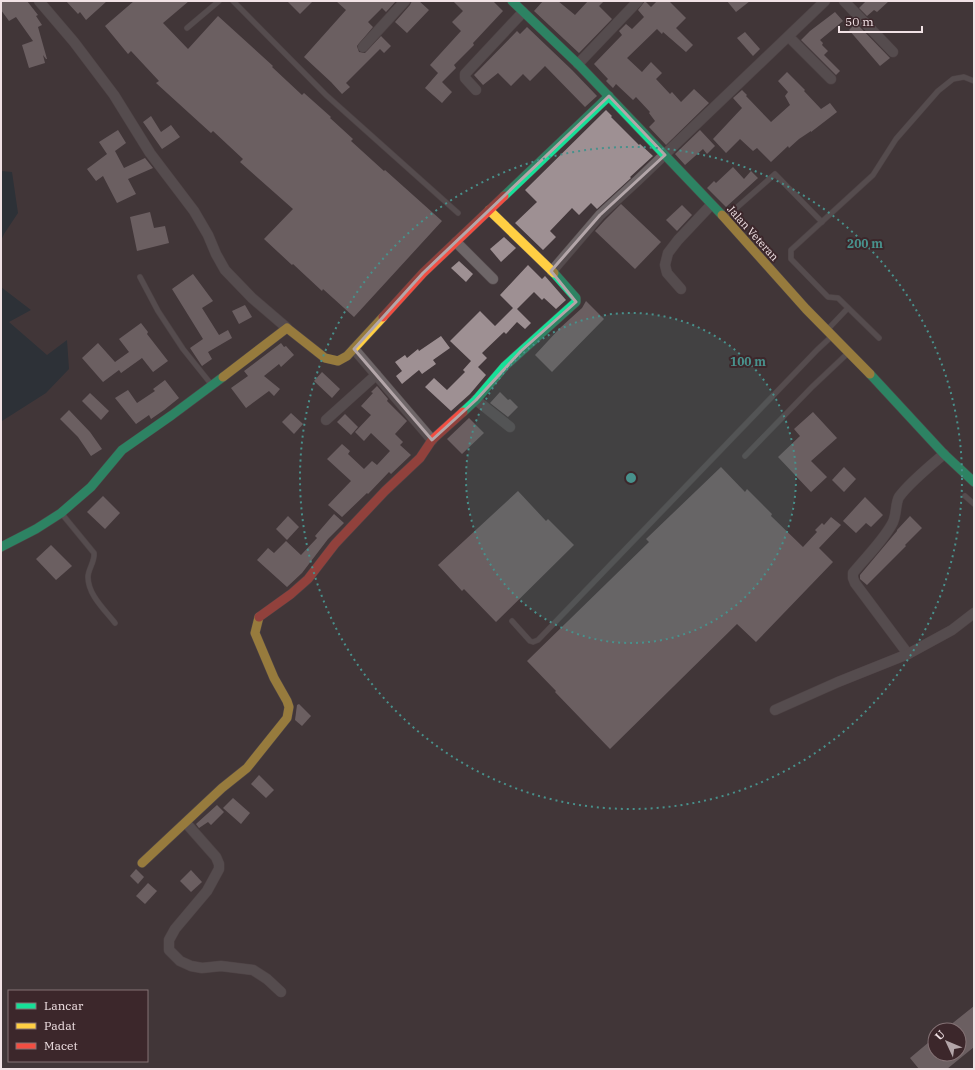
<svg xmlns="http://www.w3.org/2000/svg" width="975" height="1070" viewBox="0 0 975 1070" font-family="'IBM Plex Serif',serif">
  <rect width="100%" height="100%" fill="#413639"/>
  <g fill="#142b36">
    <path d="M1 171 12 172 18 213 4 234 1 241Z"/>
    <path d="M1 287 31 310 9 322 47 355 67 340 69 369 46 393 2 421H1Z"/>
  </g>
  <g fill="#9e9093">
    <path d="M1 1H27L38 15 36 16 42 25 38 27 47 59H46L43 55 45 63 29 68 22 45 33 41 16 17 9 21 1 10Z"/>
    <path d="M66 1H107L86 20 80 12 78 14Z"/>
    <path d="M134 1H189L163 23 188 49 218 16 273 66 272 67 302 95 304 93 331 117 330 118 353 139 351 141 384 171 385 170 442 221 354 317 323 289 322 291 293 264 292 265 264 239 293 209 240 162 243 159 213 131 211 133 156 83 159 81 131 51 128 54 105 26Z"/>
    <path d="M287 1H313L300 14Z"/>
    <path d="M336 1H396L386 12 382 8 368 22 373 27 357 46 359 52 365 53 381 36 391 46 384 53 380 49 346 83 350 87 342 94 331 82 304 57 346 10Z"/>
    <path d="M412 1H419L429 10 407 33 395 22 410 5Z"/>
    <path d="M453 1H493L503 11 473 43 474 45 454 65 456 68 442 82 452 92 442 103 425 88 438 73 430 65 461 31 452 22 463 11Z"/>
    <path d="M543 1H558L575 15 588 1H604L599 6 612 19 579 53 534 11Z"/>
    <path d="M645 1 651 7 657 1H669L686 18 676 28 693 45 686 52 663 32 662 34 657 29 627 58 642 72 651 62 662 73 656 79 670 94 672 92 681 102 694 89 709 103 666 145 649 127 655 121 649 113 650 112 636 97 633 100 616 84 613 88 606 81 608 79 594 64 622 35 619 31 626 24 632 29 644 17 638 10Z"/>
    <path d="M727 1H750L736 12Z"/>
    <path d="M866 1H889L877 12 874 10 867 16 859 8Z"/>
    <path d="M835 12 843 21 820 40 823 43 822 45 828 51 824 55 840 71 836 75 801 40 810 31Z"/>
    <path d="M856 23 890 58 880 66 849 30Z"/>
    <path d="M527 27 572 70 597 96 585 107 545 66 530 81 523 74 511 86 498 73 483 85 474 75 517 31 520 34Z"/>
    <path d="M745 32 760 49 753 56 737 38Z"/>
    <path d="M787 72 805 90 804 91 821 109 830 103 837 112 811 132V131L799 139 789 148 788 146 771 162 757 148 753 151 740 139 726 153 713 139 742 108 733 98 742 90 747 95 746 96 771 122 790 105 785 96 788 92 778 81Z"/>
    <path d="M606 110 612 116 611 117 639 145 640 144 653 156 630 177 631 178 597 209 591 203 579 215 572 208 550 231 556 237 543 250 515 223 537 202 525 190Z"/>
    <path d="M151 116 161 132 171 125 180 137 162 149 143 122Z"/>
    <path d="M118 130 126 143 115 151 124 168 145 158 153 168 128 179 136 194 117 203 103 176 96 181 87 169 107 154 99 142Z"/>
    <path d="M700 130 715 146 707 154 703 149 685 165 675 154Z"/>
    <path d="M733 167 744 179 751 171 758 178 726 207 707 188 714 181 716 183Z"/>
    <path d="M621 204 661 242 635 269 595 231 605 220Z"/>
    <path d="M682 205 692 215 677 231 666 220Z"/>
    <path d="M150 212 154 228 165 226 169 243 137 251 130 217Z"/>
    <path d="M504 237 516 248 501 262 490 249Z"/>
    <path d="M459 261 473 274 466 282 451 268Z"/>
    <path d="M528 265 542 279 545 276 566 300 556 309 544 298 542 300 534 292 517 309 531 323 525 329 517 322 506 334 504 332 482 353 487 358 478 367 486 375 470 394 451 411 425 387 434 378 447 390 465 372 463 370 471 361 450 341 480 311 495 326 513 308 500 295Z"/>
    <path d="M193 274 213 301 202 308 219 335 228 330 232 338 208 352 212 359 202 366 190 348 203 339 172 289Z"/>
    <path d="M586 301 604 319 552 372 535 355 560 328 582 308Z"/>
    <path d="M245 305 252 317 239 324 232 311Z"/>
    <path d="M141 323 148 332 147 334 168 361 153 372 142 358 121 373 119 370 103 382 82 358 98 343 115 362 129 352 119 339Z"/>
    <path d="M441 336 450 348 433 360 436 364 422 374 419 370 402 384 396 376 402 371 395 362 405 355 407 358 418 349 419 351Z"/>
    <path d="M281 343 284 347 286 346 294 355 281 367 279 364 264 376 280 389 274 396 269 391 246 408 231 388 248 376 244 371Z"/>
    <path d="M322 372 340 389 332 398 314 381Z"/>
    <path d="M165 380 179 398 164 410 151 419 149 415 136 424 115 398 128 390 137 403 155 391 153 389Z"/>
    <path d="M377 386 388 399 387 401 407 421 395 434 403 442 400 445 411 455 391 474 389 472 368 494 367 493 342 517 328 505 351 481 327 459 342 444 350 451 348 454 364 469 372 461 377 465 390 451 371 433 364 441 355 432 371 415 361 406 373 393 371 392Z"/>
    <path d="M500 392 508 400 510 399 518 407 508 417 490 403Z"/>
    <path d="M90 393 109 411 101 420 82 401Z"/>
    <path d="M69 410 90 432 102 449 91 456 78 437 60 419Z"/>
    <path d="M813 412 837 438 811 461 827 477 811 492 778 457 800 436 794 429Z"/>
    <path d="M291 413 303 424 294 434 282 422Z"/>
    <path d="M345 414 358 427 351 435 337 422Z"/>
    <path d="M469 418 484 433 462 454 447 439Z"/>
    <path d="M721 467 745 492 747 489 772 514 771 516 803 547 817 532 815 530 822 523 824 525 831 517 841 525 819 548 833 562 756 642 737 624 610 749 555 692 556 691 527 661 649 542 646 539Z"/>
    <path d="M844 467 856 479 844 492 832 480Z"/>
    <path d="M518 491 546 521 548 519 574 545 496 622 464 589 462 591 438 565Z"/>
    <path d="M103 496 120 513 105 529 87 512Z"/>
    <path d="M865 497 883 515 871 527 866 523 856 533 843 521Z"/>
    <path d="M334 514 344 523 328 539 302 573 287 587 257 560 268 548 274 553 286 541 301 555 317 538 315 536Z"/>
    <path d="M288 516 299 527 287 540 276 529Z"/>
    <path d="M910 516 922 528 905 545 906 546 867 585 860 579V575L897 531V530Z"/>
    <path d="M51 545 72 566 56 580 36 559Z"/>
    <path d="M299 704 311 716 302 726 295 720 297 705Z"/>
    <path d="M259 775 274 790 266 798 251 784Z"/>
    <path d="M233 798 250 813 241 824 223 808Z"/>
    <path d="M217 805 224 812 211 825 208 822 199 828 196 824Z"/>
    <path d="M136 869 144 877 138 884 130 876Z"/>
    <path d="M191 870 202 882 191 892 180 881Z"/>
    <path d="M148 883 157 891 145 904 136 896Z"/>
    <path d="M974 1006V1047L947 1069H919L910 1058 935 1037V1054H959V1030H944Z"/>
  </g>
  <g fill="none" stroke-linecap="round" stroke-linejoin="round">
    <g stroke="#5c5254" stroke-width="6">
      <g id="lane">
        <path d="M233 1 326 95 458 213"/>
        <path d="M187 28 219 1"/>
        <path d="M726 217 775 174 822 222"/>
        <path d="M140 277 158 311 183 349 211 384"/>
        <path d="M828 329 848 308"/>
        <path d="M879 338 838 298 828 297 791 259V250L873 175 896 139 938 91 953 79 964 77 974 81"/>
        <path d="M745 456 812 387 848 353"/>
        <path d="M965 496 974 504"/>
        <path d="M62 514 94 553C95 562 88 569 88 577 88 595 105 610 115 623"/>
        <path d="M512 621 530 641 533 642 538 640 817 350 831 337"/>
      </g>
    </g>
    <g stroke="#5c5254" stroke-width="11">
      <g id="street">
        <path d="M39 1 74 42 114 95 150 153 194 211 208 235 216 254 225 270 252 298 287 328"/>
        <path d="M844 1 893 52"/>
        <path d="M789 37 831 79"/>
        <path d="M363 47 405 1"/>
        <path d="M578 64 638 1"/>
        <path d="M476 90 465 78V74L523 12"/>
        <path d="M456 242 493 279"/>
        <path d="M552 271 600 215 637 181 825 1"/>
        <path d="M681 289 667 273 665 265 668 253 678 240 711 205"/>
        <path d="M354 349 432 440"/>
        <path d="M476 400 510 427"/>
        <path d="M326 420 376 375"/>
        <path d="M908 654 855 583 853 578V573C866 557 882 542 892 524 897 516 895 504 899 497 909 483 930 466 944 454"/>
        <path d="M775 710 838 682 908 654 952 630 974 613"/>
        <path d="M186 823 216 857 219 864V869L207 891 175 929 169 940V950L180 961 191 966 202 968 221 966 253 970 267 979 281 992"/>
      </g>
    </g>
    <g stroke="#5c5254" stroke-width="10">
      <g id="fast">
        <path d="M512 1 578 64 722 215"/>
        <path d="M504 196 609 96"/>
        <path d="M870 374 944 454 974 482"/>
        <path d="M463 412 476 400 505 366 576 302V298L554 273"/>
        <path d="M1 547 36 529 61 513 91 487 122 450 172 415 223 377"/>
      </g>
    </g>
    <g stroke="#5c5254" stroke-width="10">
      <g id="slow">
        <path d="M489 210 554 273"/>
        <path d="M722 215 806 309 870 374"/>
        <path d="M223 377 287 328 325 358 338 361 347 356 383 317"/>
        <path d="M142 863 222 788 247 768 287 718 289 707 287 701 274 678 255 633 259 617"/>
      </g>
    </g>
    <g stroke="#5c5254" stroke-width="10">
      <g id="jam">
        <path d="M383 317 423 273 504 196"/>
        <path d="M259 617 291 594 308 579 335 544 385 491 420 458 432 440 463 412"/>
      </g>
    </g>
    <use href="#lane" stroke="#6e6668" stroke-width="5"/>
    <use href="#street" stroke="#6e6668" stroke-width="10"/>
    <use href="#fast" stroke="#16e098" stroke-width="9"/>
    <use href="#slow" stroke="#ffcf43" stroke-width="9"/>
    <use href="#jam" stroke="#f24e42" stroke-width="9"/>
  </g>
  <path d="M0 0H975V1070H0ZM609 96 665 155 600 215 551 271 576 302 521 351 476 400 432 440 354 349 423 273Z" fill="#413639" fill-opacity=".55" fill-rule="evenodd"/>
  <path fill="none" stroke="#b3a6a9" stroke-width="3" stroke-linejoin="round" d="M609 96 665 155 600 215 551 271 576 302 521 351 476 400 432 440 354 349 423 273Z"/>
  <circle cx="631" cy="478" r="165" fill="#48918c" fill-opacity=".12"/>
  <g fill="none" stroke="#48918c" stroke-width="2" stroke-dasharray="2 4">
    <circle cx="631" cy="478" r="165"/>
    <circle cx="631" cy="478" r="331"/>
  </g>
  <g text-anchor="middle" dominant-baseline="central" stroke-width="4" stroke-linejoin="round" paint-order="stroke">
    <g font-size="11" fill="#f1e2e5" stroke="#3c272b">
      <text transform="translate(753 233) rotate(48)">Jalan Veteran</text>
    </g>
  </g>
  <circle cx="631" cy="478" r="6" fill="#48918c" stroke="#3c272b" stroke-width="2"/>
  <g font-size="12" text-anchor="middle" font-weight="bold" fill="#48918c" stroke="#3c272b" stroke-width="4" stroke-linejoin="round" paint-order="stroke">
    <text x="865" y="248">200 m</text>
    <text x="748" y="366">100 m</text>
  </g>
  <rect width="975" height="1070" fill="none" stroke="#f1e2e5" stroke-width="4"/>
  <rect x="8" y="990" width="140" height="72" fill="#3c272b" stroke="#847275"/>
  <rect x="16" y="1003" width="20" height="6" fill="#16e098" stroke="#847275"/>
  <text x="44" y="1010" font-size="12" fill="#f1e2e5">Lancar</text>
  <rect x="16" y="1023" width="20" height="6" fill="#ffcf43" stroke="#847275"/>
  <text x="44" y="1030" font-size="12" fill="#f1e2e5">Padat</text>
  <rect x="16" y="1043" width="20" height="6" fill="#f24e42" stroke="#847275"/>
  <text x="44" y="1050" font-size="12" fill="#f1e2e5">Macet</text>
  <g transform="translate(947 1042) rotate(314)"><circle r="19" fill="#3c272b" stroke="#847275"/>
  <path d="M0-3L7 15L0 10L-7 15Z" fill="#b3a6a9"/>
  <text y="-6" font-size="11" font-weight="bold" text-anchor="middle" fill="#f1e2e5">U</text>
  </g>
  <path d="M839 26v6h83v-6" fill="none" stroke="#f1e2e5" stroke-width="2"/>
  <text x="845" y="26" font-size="12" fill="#f1e2e5" stroke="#3c272b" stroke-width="3" paint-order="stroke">50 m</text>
</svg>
